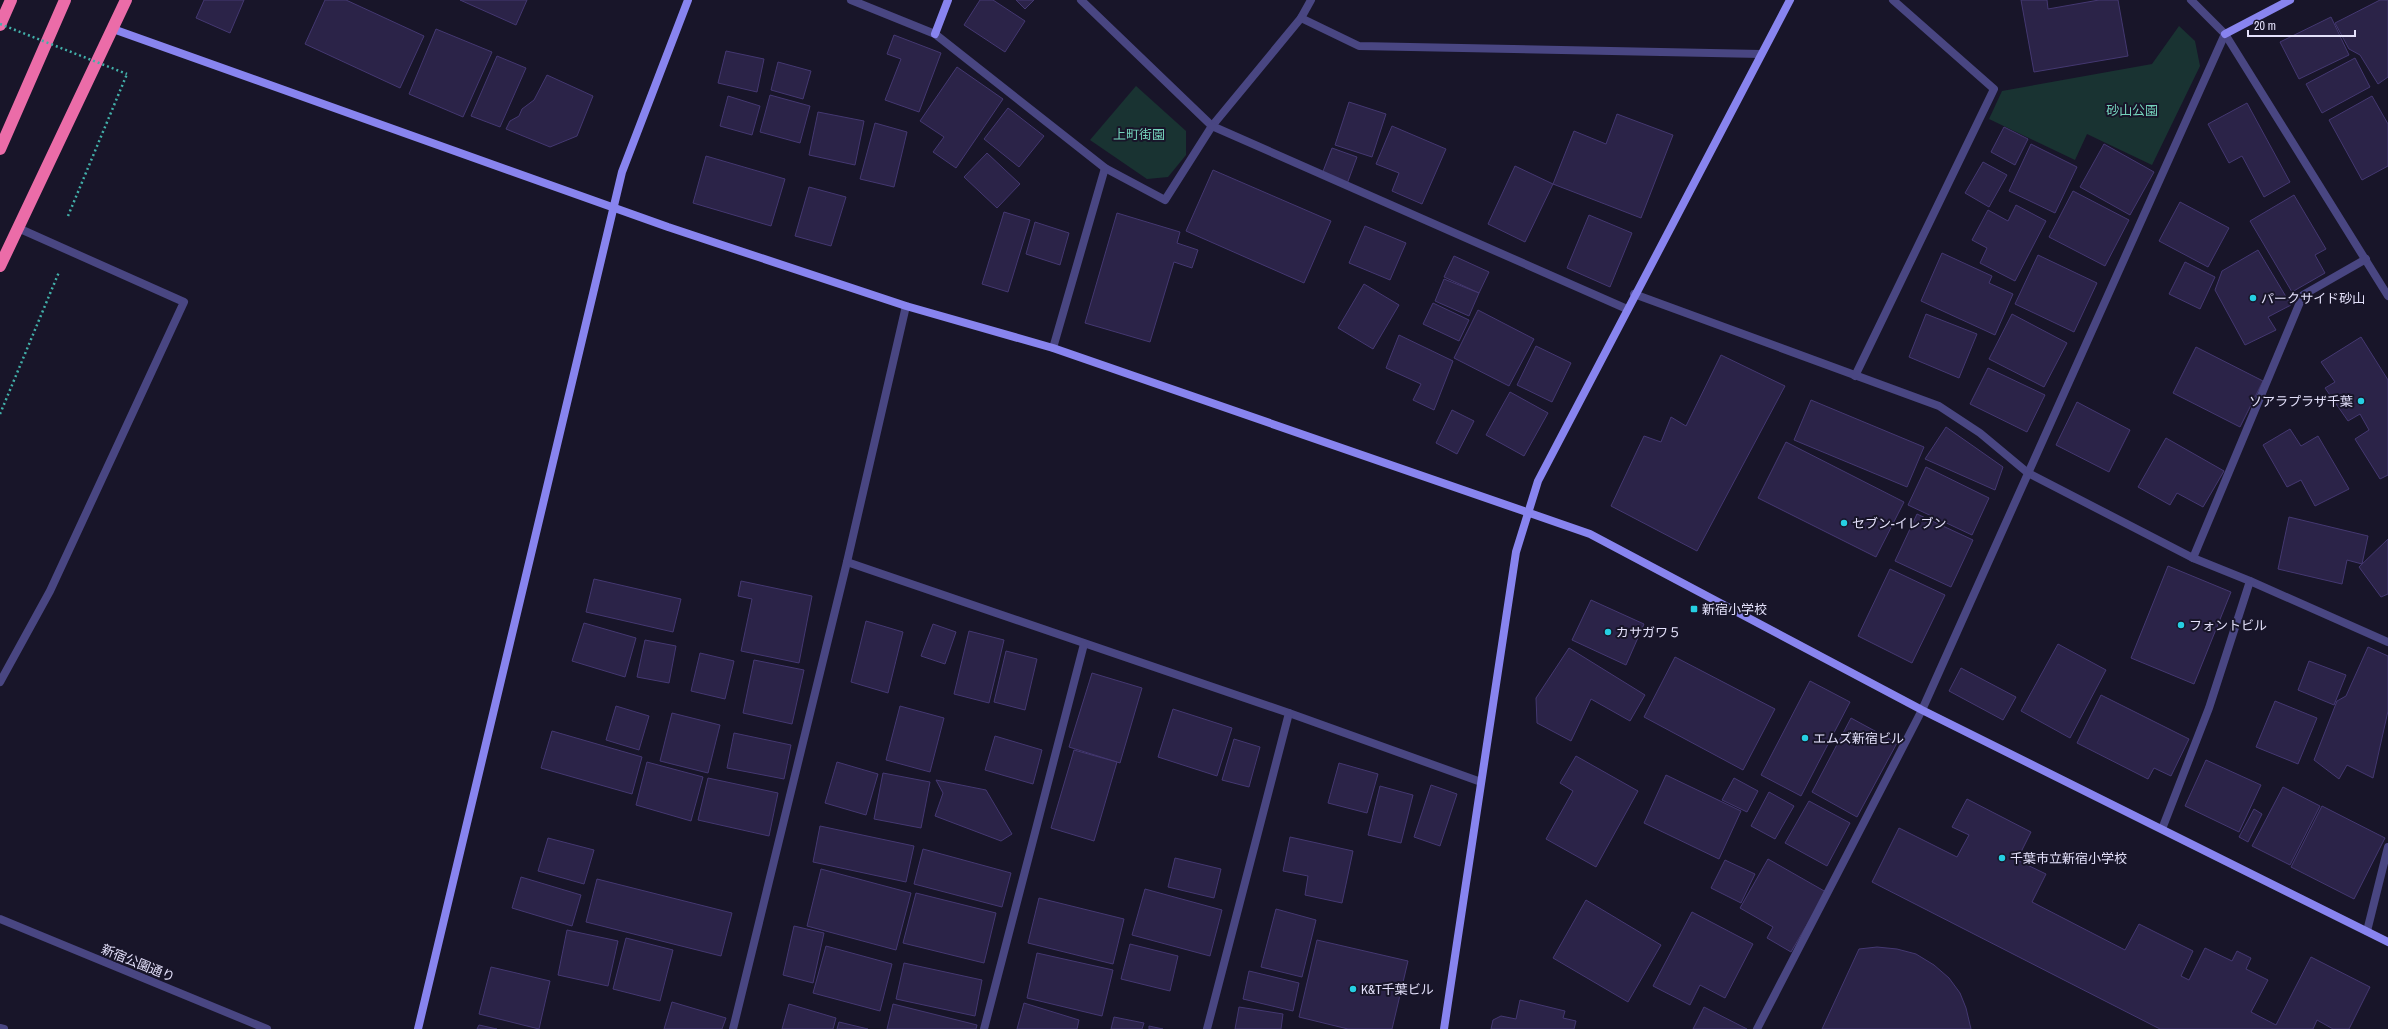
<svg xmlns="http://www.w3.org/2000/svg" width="2388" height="1029" viewBox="0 0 2388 1029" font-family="'Archivo Narrow','Noto Sans JP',sans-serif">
  <rect width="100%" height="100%" fill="#181529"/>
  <g fill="#193332">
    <path d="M2179 26 2195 41 2200 66 2152 165 2087 134 2075 160 1989 119 2002 91 2152 64Z"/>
    <path d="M1136 86 1186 131V155L1168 177 1147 179 1090 140Z"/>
  </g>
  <g fill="#2b2348" stroke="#443871">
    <path d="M204 0H244L230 33 196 18Z"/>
    <path d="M325 0H346L424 36 400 88 305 44Z"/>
    <path d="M460 0H527L516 25Z"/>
    <path d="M980 0H993L1025 21 1005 52 964 25Z"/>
    <path d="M1016 0H1034L1025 9Z"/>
    <path d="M2021 0H2047L2048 9 2099 0H2118L2128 56 2034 72Z"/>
    <path d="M2380 0H2388V77L2378 84 2360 55 2349 49 2335 23Z"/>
    <path d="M2331 17 2349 55 2299 79 2280 42Z"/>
    <path d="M436 29 492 52 463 117 409 94Z"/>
    <path d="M894 35 941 53 919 112 885 100 901 59 887 54Z"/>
    <path d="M726 51 764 59 757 92 718 83Z"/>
    <path d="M497 56 526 68 500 127 471 116Z"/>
    <path d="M2355 58 2370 87 2322 113 2306 84Z"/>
    <path d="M778 62 811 71 803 99 771 90Z"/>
    <path d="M957 67 1003 99 956 168 933 152 944 137 920 121Z"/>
    <path d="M547 75 593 96 577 136 550 147 506 129 510 121 519 116 522 109 534 100Z"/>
    <path d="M770 95 810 106 800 143 760 132Z"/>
    <path d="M728 96 760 106 752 135 720 126Z"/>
    <path d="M2372 96 2388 124V166L2362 180 2329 120Z"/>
    <path d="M1349 102 1386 114 1372 157 1335 145Z"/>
    <path d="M2247 103 2290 182 2264 197 2242 156 2229 163 2208 124Z"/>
    <path d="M1008 108 1044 136 1019 167 984 139Z"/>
    <path d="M818 112 864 121 855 165 809 155Z"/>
    <path d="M1617 114 1673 135 1641 218 1553 184 1574 131 1606 144Z"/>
    <path d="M875 123 907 132 894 187 860 179Z"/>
    <path d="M1392 126 1446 149 1422 204 1392 191 1399 173 1376 164Z"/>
    <path d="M2004 127 2028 139 2015 165 1991 152Z"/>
    <path d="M2031 144 2077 167 2055 213 2009 191Z"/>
    <path d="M2104 144 2154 172 2130 215 2080 187Z"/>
    <path d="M1332 148 1357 157 1347 184 1322 174Z"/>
    <path d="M987 153 1020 184 997 208 964 177Z"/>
    <path d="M706 156 785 179 771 226 693 203Z"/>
    <path d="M1983 162 2007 175 1989 207 1965 193Z"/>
    <path d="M1515 166 1553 184 1525 242 1488 224Z"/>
    <path d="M1213 170 1331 221 1304 283 1186 231Z"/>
    <path d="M809 187 846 197 831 246 795 236Z"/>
    <path d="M2073 191 2129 220 2105 266 2049 237Z"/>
    <path d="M2294 195 2326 249 2315 255 2325 273 2292 292 2250 221Z"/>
    <path d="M2180 202 2229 228 2208 267 2159 241Z"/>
    <path d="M2016 205 2046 221 2015 281 1980 263 1987 248 1972 240 1988 210 2008 221Z"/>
    <path d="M1004 212 1030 220 1008 292 982 284Z"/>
    <path d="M1117 213 1180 232 1177 243 1198 250 1192 268 1174 262 1150 342 1085 323Z"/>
    <path d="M1589 215 1632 233 1610 287 1567 268Z"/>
    <path d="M1035 222 1069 233 1060 265 1026 254Z"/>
    <path d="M1365 226 1406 243 1390 280 1349 263Z"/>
    <path d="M2258 250 2291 305 2268 317 2276 330 2245 345 2215 290 2222 271Z"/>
    <path d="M1942 253 1992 276 1989 283 2013 294 1995 335 1921 301Z"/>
    <path d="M2038 255 2097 283 2074 332 2015 304Z"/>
    <path d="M1454 256 1489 272 1479 293 1444 277Z"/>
    <path d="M2185 262 2215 277 2200 309 2169 294Z"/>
    <path d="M1444 279 1479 293 1469 316 1435 301Z"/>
    <path d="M1364 284 1399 305 1373 349 1338 328Z"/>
    <path d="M1433 303 1469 320 1459 341 1423 324Z"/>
    <path d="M1478 310 1534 339 1509 386 1454 358Z"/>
    <path d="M1926 314 1977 334 1959 378 1909 357Z"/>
    <path d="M2012 314 2067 343 2044 387 1989 359Z"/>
    <path d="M1399 335 1453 361 1434 410 1413 400 1421 384 1386 368Z"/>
    <path d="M2361 337 2388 380V475L2380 479 2355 439 2369 430 2360 414 2348 421 2325 388 2335 382 2321 362Z"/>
    <path d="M1536 346 1571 363 1552 402 1517 385Z"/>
    <path d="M2196 347 2263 381 2240 427 2173 393Z"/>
    <path d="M1721 355 1785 386 1697 551 1611 506 1644 436 1661 442 1671 417 1686 426Z"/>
    <path d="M1988 368 2045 395 2027 432 1970 404Z"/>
    <path d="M1510 392 1548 413 1524 456 1486 435Z"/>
    <path d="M1811 400 1924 447 1907 487 1794 440Z"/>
    <path d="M2077 402 2130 430 2109 472 2056 445Z"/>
    <path d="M1452 410 1474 421 1457 454 1436 443Z"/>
    <path d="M1946 427 2003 467 1995 490 1925 459Z"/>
    <path d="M2290 429 2301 446 2318 436 2349 489 2315 506 2301 480 2287 487 2263 445Z"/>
    <path d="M2166 438 2224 471 2203 507 2177 493 2170 505 2138 487Z"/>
    <path d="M1786 442 1904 502 1876 557 1758 498Z"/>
    <path d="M1926 467 1989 498 1972 535 1908 505Z"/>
    <path d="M1917 514 1973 540 1951 587 1895 561Z"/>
    <path d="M2289 517 2368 536 2362 564 2347 560 2342 584 2278 569Z"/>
    <path d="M2388 539V594L2381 597 2359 567Z"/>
    <path d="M2168 566 2231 592 2194 684 2131 658Z"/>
    <path d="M1890 569 1945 595 1912 663 1858 636Z"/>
    <path d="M594 579 681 599 673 632 586 612Z"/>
    <path d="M741 581 812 596 799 663 741 651 752 599 738 596Z"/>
    <path d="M1591 600 1644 624 1626 665 1572 640Z"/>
    <path d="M866 621 903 632 888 693 851 682Z"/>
    <path d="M584 623 636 638 625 677 572 661Z"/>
    <path d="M933 624 956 632 945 664 921 656Z"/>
    <path d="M969 631 1004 640 989 703 954 694Z"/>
    <path d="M645 640 676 646 669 683 637 677Z"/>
    <path d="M2058 644 2106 670 2070 738 2021 711Z"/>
    <path d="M2368 647 2388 656V711L2373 778 2347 765 2339 779 2314 760 2337 701 2346 696Z"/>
    <path d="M1569 648 1645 695 1630 721 1591 699 1571 741 1537 723 1536 698Z"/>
    <path d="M1006 651 1037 659 1025 710 994 702Z"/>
    <path d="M700 653 734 661 725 699 691 691Z"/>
    <path d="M1675 657 1775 709 1743 770 1644 717Z"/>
    <path d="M754 660 804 670 792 724 743 713Z"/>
    <path d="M2309 661 2346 675 2334 705 2298 690Z"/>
    <path d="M1961 668 2016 697 2003 720 1949 691Z"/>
    <path d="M1092 673 1142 688 1120 763 1069 747Z"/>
    <path d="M1810 681 1850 702 1801 796 1761 775Z"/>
    <path d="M2101 695 2189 739 2171 776 2154 768 2148 779 2077 743Z"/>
    <path d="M2275 701 2317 718 2298 764 2256 747Z"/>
    <path d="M616 706 649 716 639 750 606 740Z"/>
    <path d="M900 706 944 718 930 772 886 760Z"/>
    <path d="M1173 709 1232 728 1217 776 1158 757Z"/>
    <path d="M672 713 720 725 708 773 660 761Z"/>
    <path d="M1851 718 1897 743 1857 817 1812 792Z"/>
    <path d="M552 731 642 757 632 794 541 768Z"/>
    <path d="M734 733 791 745 784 779 727 768Z"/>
    <path d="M995 736 1042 750 1033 784 985 770Z"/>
    <path d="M1234 739 1260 747 1249 787 1222 780Z"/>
    <path d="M1074 750 1117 762 1094 841 1051 828Z"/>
    <path d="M1576 756 1638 791 1596 867 1546 839 1573 791 1560 783Z"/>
    <path d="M2206 760 2261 785 2239 832 2185 806Z"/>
    <path d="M647 762 703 777 691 821 636 805Z"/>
    <path d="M837 762 878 774 866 815 825 803Z"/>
    <path d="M1339 763 1378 774 1367 813 1328 803Z"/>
    <path d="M883 773 930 782 921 828 874 819Z"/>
    <path d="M1666 775 1741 811 1719 859 1644 823Z"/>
    <path d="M708 778 778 793 769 836 698 820Z"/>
    <path d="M1734 778 1758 791 1747 812 1722 800Z"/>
    <path d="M936 780 986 790 1012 834 1001 841 935 816 943 793Z"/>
    <path d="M1431 785 1457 794 1440 846 1414 837Z"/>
    <path d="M1380 786 1413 795 1401 843 1368 835Z"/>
    <path d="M2283 787 2320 806 2290 865 2252 846Z"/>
    <path d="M1769 792 1794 806 1775 839 1751 826Z"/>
    <path d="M1967 799 2031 832 2017 860 2046 874 2032 902 2125 950 2139 924 2193 951 2181 976 2189 980 2205 948 2232 961 2237 951 2251 958 2246 969 2268 980 2251 1012 2276 1025 2311 957 2370 987 2349 1029H2333L2317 1020 2313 1029H2160L1872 882 1899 828 1957 857 1969 835 1952 827Z"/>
    <path d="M1809 801 1850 823 1827 866 1785 843Z"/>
    <path d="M2322 806 2385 838 2354 899 2291 867Z"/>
    <path d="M2254 809 2262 814 2248 842 2239 837Z"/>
    <path d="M820 826 914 846 906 882 813 862Z"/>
    <path d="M1290 837 1353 851 1342 903 1305 895 1308 876 1283 871Z"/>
    <path d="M548 838 594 850 584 884 538 871Z"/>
    <path d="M923 849 1011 873 1002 907 914 884Z"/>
    <path d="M1175 858 1221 869 1214 898 1168 887Z"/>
    <path d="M1768 859 1826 892 1791 952 1767 938 1773 927 1740 908Z"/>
    <path d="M1725 860 1755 874 1741 903 1711 888Z"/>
    <path d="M821 869 911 893 896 950 807 926Z"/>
    <path d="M521 877 581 895 572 926 512 908Z"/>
    <path d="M597 879 732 913 721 956 586 922Z"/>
    <path d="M1145 889 1222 910 1210 956 1132 935Z"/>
    <path d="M916 893 996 913 984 963 903 943Z"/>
    <path d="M1039 898 1124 919 1113 964 1028 943Z"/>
    <path d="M1586 900 1661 945 1628 1002 1553 958Z"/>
    <path d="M1276 909 1316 920 1302 977 1261 967Z"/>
    <path d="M1692 912 1753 944 1725 998 1700 985 1690 1005 1653 986Z"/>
    <path d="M794 926 824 933 813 983 783 975Z"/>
    <path d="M567 930 618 941 608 986 558 975Z"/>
    <path d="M626 938 673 950 660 1001 613 989Z"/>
    <path d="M1317 940 1408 961 1392 1029H1348L1299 1017Z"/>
    <path d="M1130 944 1178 956 1170 991 1121 979Z"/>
    <path d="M826 946 892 964 880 1011 813 993Z"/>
    <path d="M1877 947 1897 949 1916 954 1934 965 1949 978 1960 993 1966 1008 1971 1029H1822L1859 949Z"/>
    <path d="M1037 953 1113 970 1102 1016 1027 998Z"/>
    <path d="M904 963 982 980 975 1016 896 999Z"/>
    <path d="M491 967 550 981 539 1029 479 1014Z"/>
    <path d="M1249 971 1299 983 1293 1011 1243 999Z"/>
    <path d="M1520 1000 1565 1011 1563 1018 1576 1021 1574 1029H1491L1493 1020 1501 1016 1516 1019Z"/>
    <path d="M672 1002 726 1018 722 1029H664Z"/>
    <path d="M1024 1003 1079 1020 1077 1029H1017Z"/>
    <path d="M789 1004 836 1018 833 1029H782Z"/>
    <path d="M893 1004 977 1025 976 1029H887Z"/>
    <path d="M1239 1007 1283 1014 1281 1029H1235Z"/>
    <path d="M1704 1007 1747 1029H1693Z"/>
    <path d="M1114 1017 1144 1023 1142 1029H1111Z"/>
    <path d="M839 1022 868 1029H837Z"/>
    <path d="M479 1025 497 1029H477Z"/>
    <path d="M1149 1026 1163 1029H1149Z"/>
  </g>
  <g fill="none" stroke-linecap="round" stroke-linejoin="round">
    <g stroke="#42afa9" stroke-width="2.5" stroke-dasharray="2 3" stroke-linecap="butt">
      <path d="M68 216 127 74"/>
      <path d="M0 414 59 272"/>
    </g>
    <g stroke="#494682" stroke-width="8">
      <path d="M851 0 935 34 1105 168 1165 200 1212 126 1301 18 1311 0"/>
      <path d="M1081 0 1212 126 1627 309"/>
      <path d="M2191 0 2225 34 2388 296"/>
      <path d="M1301 18 1359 46 1761 54"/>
      <path d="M1634 294 1939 406 1980 433 2028 473 2193 558 2250 581 2388 642"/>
      <path d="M1053 348 1105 168"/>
      <path d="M1855 376 1994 89 1893 0"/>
      <path d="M2193 558 2303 295 2366 259"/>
      <path d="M847 562 1289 713 1481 782"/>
      <path d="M0 682 50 591 184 302 18 228"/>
      <path d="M2162 829 2209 708 2250 581"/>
      <path d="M0 919 267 1029"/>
      <path d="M2367 931 2388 847"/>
      <path d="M0 1028 4 1029"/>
      <path d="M733 1029 847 562 906 306"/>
      <path d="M984 1029 1084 644"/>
      <path d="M1207 1029 1289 713"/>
      <path d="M1757 1029 1922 710 2225 34"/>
    </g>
    <g stroke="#8884ef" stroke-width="8">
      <path d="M113 29 668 227 906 306 1053 348 1590 534 1922 710 2388 942"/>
      <path d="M935 34 948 0"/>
      <path d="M2225 34 2290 0"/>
      <path d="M418 1029 622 172 688 0"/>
      <path d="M1444 1029 1516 552 1538 481 1790 0"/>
    </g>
    <g stroke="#eb6ca8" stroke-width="12">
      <path d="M0 25 11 0"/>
      <path d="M0 149 65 0"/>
      <path d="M0 266 126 0"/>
    </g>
    <path stroke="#42afa9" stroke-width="2.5" stroke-dasharray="2 3" stroke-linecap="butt" d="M0 24 127 74"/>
  </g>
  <g fill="#26cfe2" stroke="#181529" stroke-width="1.5">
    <circle cx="2253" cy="298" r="4"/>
    <circle cx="2361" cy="401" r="4"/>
    <circle cx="1844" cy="523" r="4"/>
    <rect x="1690" y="605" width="8" height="8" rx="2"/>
    <circle cx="2181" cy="625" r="4"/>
    <circle cx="1608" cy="632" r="4"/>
    <circle cx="1805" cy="738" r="4"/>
    <circle cx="2002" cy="858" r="4"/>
    <circle cx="1353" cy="989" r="4"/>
  </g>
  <g text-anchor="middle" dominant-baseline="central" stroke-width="4" stroke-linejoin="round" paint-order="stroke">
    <g font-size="13" fill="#75d3bc" stroke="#181529">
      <text x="2132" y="110">砂山公園</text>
      <text x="1139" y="134">上町街園</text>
    </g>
    <g font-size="13" fill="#e4e1fb" stroke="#181529" text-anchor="start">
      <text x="2261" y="298">パークサイド砂山</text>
      <text x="2353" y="401" text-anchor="end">ソアラプラザ千葉</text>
      <text x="1852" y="523">セブン-イレブン</text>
      <text x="1702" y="609">新宿小学校</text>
      <text x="2189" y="625">フォントビル</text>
      <text x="1616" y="632">カサガワ５</text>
      <text x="1813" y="738">エムズ新宿ビル</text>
      <text x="2010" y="858">千葉市立新宿小学校</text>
      <text x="1361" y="989">K&amp;T千葉ビル</text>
    </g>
    <g font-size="13" fill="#e4e1fb" stroke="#181529">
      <text transform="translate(138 963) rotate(22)">新宿公園通り</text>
    </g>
  </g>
  <path d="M2248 30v6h107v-6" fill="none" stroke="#e4e1fb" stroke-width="2"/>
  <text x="2254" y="30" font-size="12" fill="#e4e1fb" stroke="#181529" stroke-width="3" paint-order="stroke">20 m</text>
</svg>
